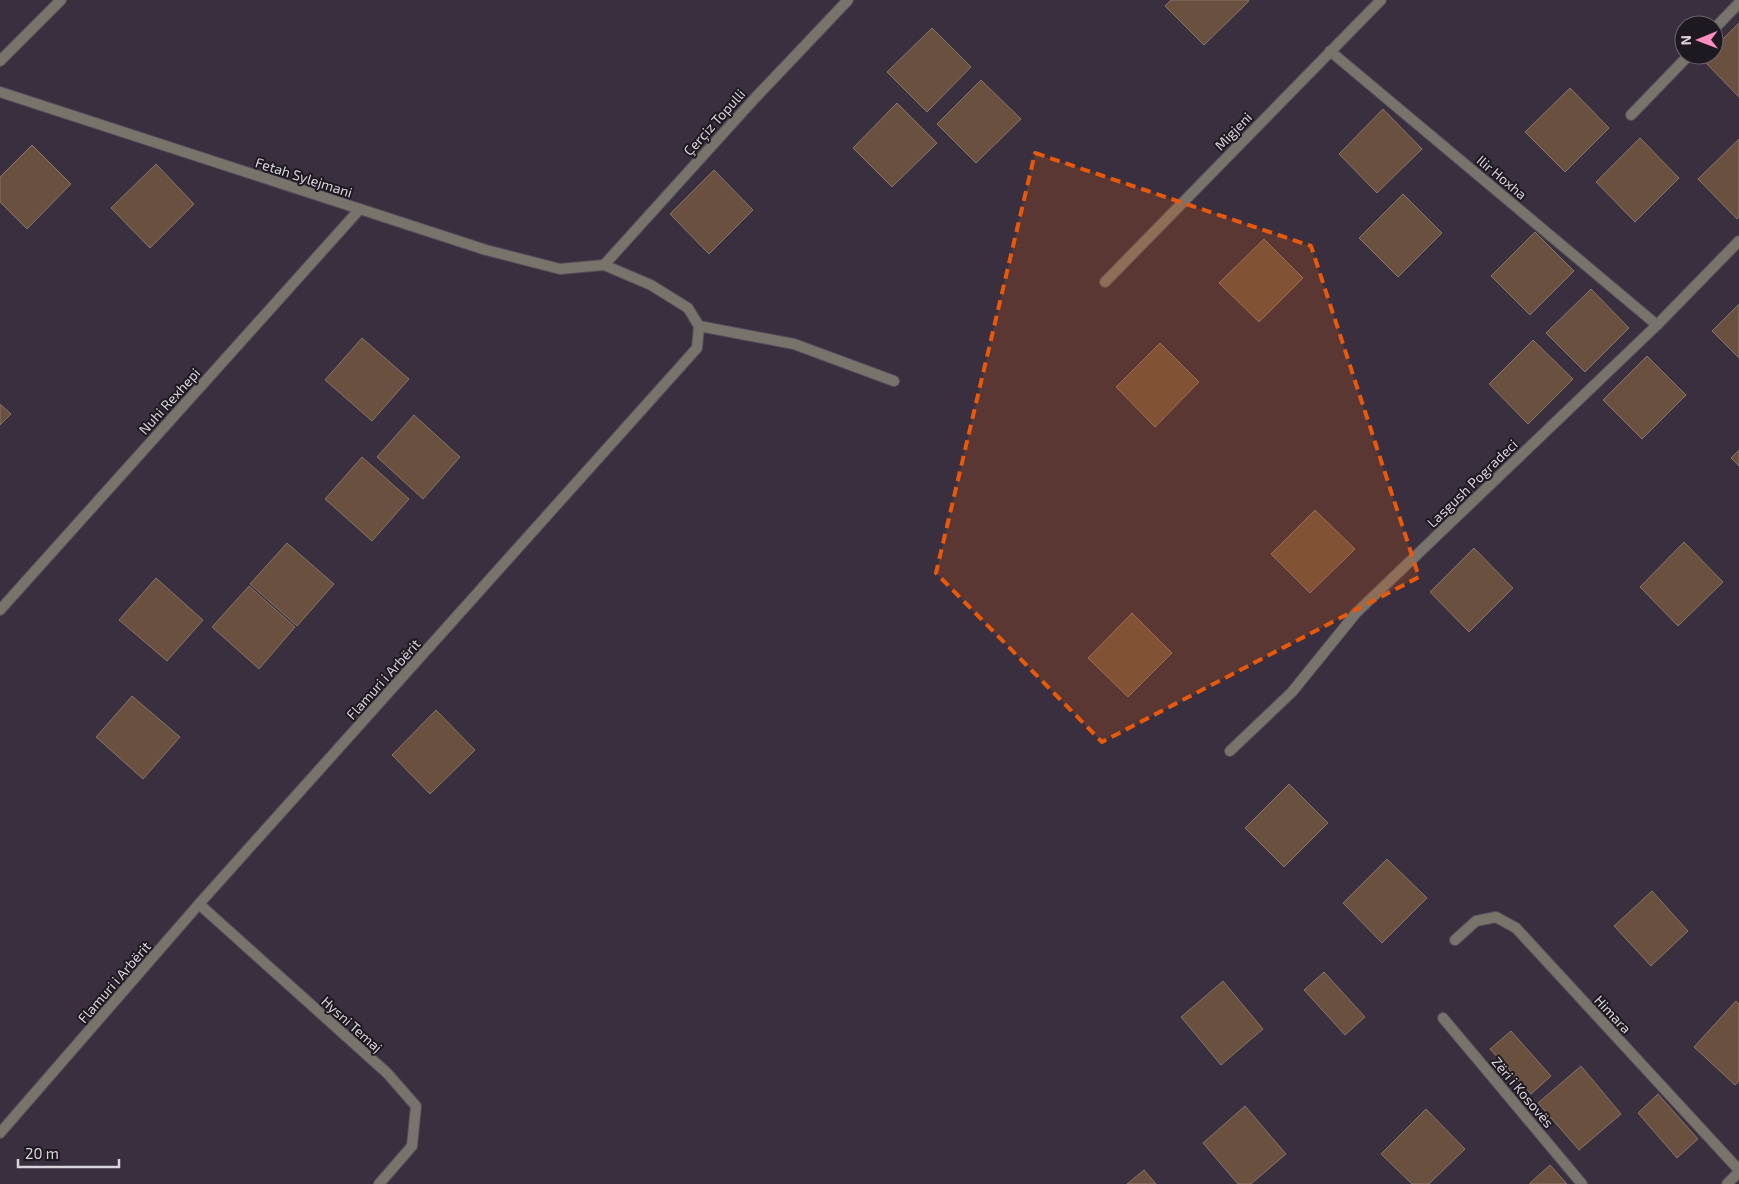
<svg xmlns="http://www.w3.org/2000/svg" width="1739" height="1184" viewBox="0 0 1739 1184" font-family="'Exo 2',sans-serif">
  <rect width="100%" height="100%" fill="#392f3e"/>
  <g fill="#6a513f" stroke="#877568">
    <path d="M1171 0H1247L1249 1 1204 45 1165 6Z"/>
    <path d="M1739 23V97L1703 60 1707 55H1714V48Z"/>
    <path d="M932 28 971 67 927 112 887 72Z"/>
    <path d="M981 80 1021 119 976 163 937 124Z"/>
    <path d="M1570 88 1609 128 1565 172 1525 132Z"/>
    <path d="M897 103 937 143 892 187 853 148Z"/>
    <path d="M1383 109 1422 149 1377 193 1339 154Z"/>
    <path d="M1640 138 1679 178 1635 222 1596 182Z"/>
    <path d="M1739 139V217L1737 219 1698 179Z"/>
    <path d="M32 145 71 184 27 229 0 202V177Z"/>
    <path d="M156 164 194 204 150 248 111 208Z"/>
    <path d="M714 170 753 210 709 254 670 214Z"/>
    <path d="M1403 194 1442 233 1398 277 1359 238Z"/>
    <path d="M1535 232 1574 271 1530 315 1491 276Z"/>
    <path d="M1264 239 1303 278 1259 322 1219 283Z"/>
    <path d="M1591 289 1629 328 1585 372 1546 333Z"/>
    <path d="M1739 304V358L1712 331Z"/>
    <path d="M362 338 409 379 372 421 325 380Z"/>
    <path d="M1533 340 1573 379 1528 424 1489 384Z"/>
    <path d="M1160 343 1199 382 1155 427 1116 387Z"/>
    <path d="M1647 356 1686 395 1642 439 1603 400Z"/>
    <path d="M0 404 11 414 0 425Z"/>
    <path d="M414 415 460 457 423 499 377 457Z"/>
    <path d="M1739 450V466L1731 458Z"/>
    <path d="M362 457 409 499 372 541 325 499Z"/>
    <path d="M1315 510 1355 549 1310 593 1271 554Z"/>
    <path d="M1684 542 1723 582 1678 626 1640 587Z"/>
    <path d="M287 543 334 584 297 626 250 584Z"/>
    <path d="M1474 548 1513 588 1469 632 1430 592Z"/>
    <path d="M156 578 203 620 167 661 119 620Z"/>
    <path d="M249 586 295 627 259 669 212 627Z"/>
    <path d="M1132 613 1172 653 1128 697 1088 658Z"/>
    <path d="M132 696 180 737 143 779 96 737Z"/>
    <path d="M436 710 475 750 430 794 392 755Z"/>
    <path d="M1289 784 1328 823 1284 867 1245 828Z"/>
    <path d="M1387 859 1427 898 1382 943 1343 903Z"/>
    <path d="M1652 891 1688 931 1651 966 1614 926Z"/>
    <path d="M1324 972 1365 1017 1345 1035 1304 990Z"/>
    <path d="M1223 981 1263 1029 1221 1065 1181 1017Z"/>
    <path d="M1736 1001 1739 1004V1081L1735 1085 1694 1047Z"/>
    <path d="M1511 1031 1551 1076 1531 1094 1490 1049Z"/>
    <path d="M1581 1066 1621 1114 1579 1150 1538 1103Z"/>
    <path d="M1658 1094 1698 1139 1677 1158 1638 1113Z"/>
    <path d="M1245 1106 1286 1154 1251 1184H1238L1203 1143Z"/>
    <path d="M1426 1109 1465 1149 1429 1184H1412L1381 1154Z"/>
    <path d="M1550 1165 1567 1184H1530V1183Z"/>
    <path d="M1144 1170 1156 1184H1127Z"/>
  </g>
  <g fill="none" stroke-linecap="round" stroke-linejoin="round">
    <g stroke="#564d5a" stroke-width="12">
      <g id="minor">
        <path d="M1714 29 1739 3"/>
        <path d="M1330 51 1657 325"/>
        <path d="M0 61 61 0"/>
        <path d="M0 92 486 250 560 269 604 265 651 285 688 308 699 326 697 348 199 904 0 1133"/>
        <path d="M1631 115 1689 55"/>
        <path d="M604 265 756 97 848 0"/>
        <path d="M1105 282 1381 0"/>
        <path d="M699 326 794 344 894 381"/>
        <path d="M0 610 359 210"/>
        <path d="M1230 751 1292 692 1356 613 1657 325 1739 241"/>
        <path d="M199 904 387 1073 416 1106 412 1146 379 1184"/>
        <path d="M1455 940 1476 921 1496 917 1516 928 1739 1170"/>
        <path d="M1443 1018 1582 1184"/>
        <path d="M1727 1184 1739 1172"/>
      </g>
    </g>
    <use href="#minor" stroke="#78736b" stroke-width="10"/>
  </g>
  <path fill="#e8590c" fill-opacity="0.2" stroke="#e8590c" stroke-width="4" stroke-dasharray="10 6" stroke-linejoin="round" d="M1035 153 1311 246 1419 577 1102 742 936 573Z"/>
  <g text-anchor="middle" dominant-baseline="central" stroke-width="4" stroke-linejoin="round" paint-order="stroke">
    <g font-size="14" fill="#d9d3dc" stroke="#1e1920">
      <text transform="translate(714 122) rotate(-48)">Çerçiz Topulli</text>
      <text transform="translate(1233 131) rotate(-46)">Migjeni</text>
      <text transform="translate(304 177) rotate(18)">Fetah Sylejmani</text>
      <text transform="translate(1502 177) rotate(40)">Ilir Hoxha</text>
      <text transform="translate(169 401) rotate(-48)">Nuhi Rexhepi</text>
      <text transform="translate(1472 483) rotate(-44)">Lasgush Pogradeci</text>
      <text transform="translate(383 679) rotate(-48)">Flamuri i Arbërit</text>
      <text transform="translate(114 982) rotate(-49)">Flamuri i Arbërit</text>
      <text transform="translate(1613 1014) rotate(47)">Himara</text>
      <text transform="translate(352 1024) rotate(42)">Hysni Temaj</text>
      <text transform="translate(1523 1092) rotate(50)">Zëri i Kosovës</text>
    </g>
  </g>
  <g transform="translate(1699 40) rotate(269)"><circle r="24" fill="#1e1920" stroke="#69636b"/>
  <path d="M0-4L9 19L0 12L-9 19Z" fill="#fd8ec0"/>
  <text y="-8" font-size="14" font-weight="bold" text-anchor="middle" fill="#d9d3dc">N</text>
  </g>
  <path d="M18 1159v8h101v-8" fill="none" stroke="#d9d3dc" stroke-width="2.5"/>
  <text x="25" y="1159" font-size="15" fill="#d9d3dc" stroke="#1e1920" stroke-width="4" paint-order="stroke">20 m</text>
</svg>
